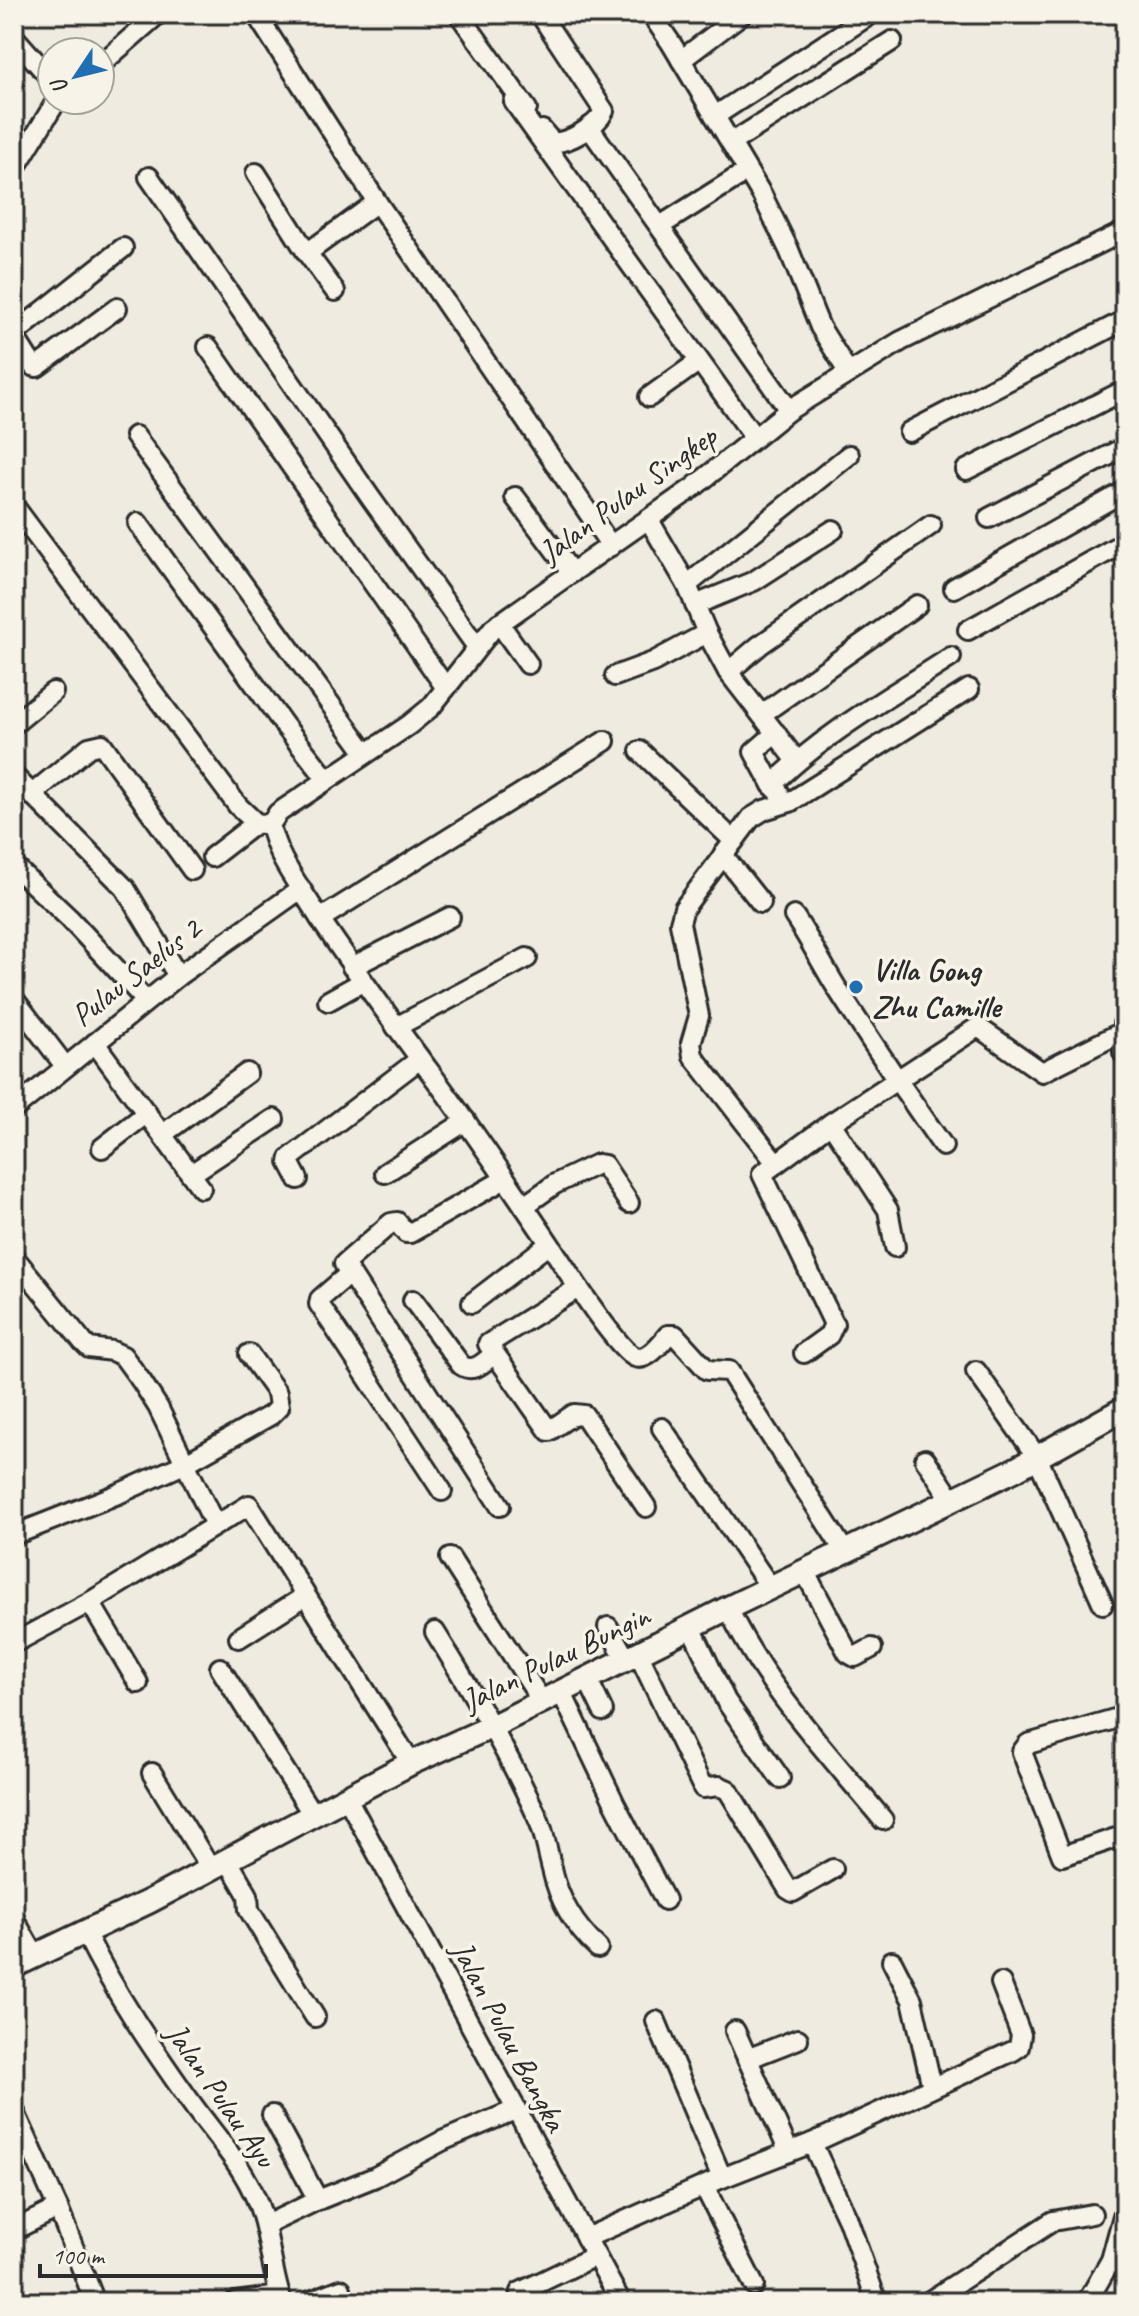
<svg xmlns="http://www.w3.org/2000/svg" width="1139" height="2316" viewBox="0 0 1139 2316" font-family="Caveat,sans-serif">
  <rect width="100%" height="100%" fill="#efebe0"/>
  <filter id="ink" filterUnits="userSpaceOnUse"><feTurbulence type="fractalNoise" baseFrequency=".0125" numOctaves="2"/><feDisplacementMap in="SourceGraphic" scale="16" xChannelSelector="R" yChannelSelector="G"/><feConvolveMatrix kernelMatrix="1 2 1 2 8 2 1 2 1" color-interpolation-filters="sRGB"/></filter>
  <g filter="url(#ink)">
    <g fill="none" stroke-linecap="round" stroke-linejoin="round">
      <g stroke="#2b2b2b" stroke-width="24">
        <g id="minor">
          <path d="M256 14 377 202 611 546"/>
          <path d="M459 14 527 109"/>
          <path d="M540 14 604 111C597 126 568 144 552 142L542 130"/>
          <path d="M651 14 671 43 762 195 789 250 820 327 848 372"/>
          <path d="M14 37 52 80"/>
          <path d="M681 60 742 14"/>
          <path d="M100 65 158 14"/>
          <path d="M514 102 754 437"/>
          <path d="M715 116 871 14"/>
          <path d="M589 127 789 410"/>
          <path d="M731 143 892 41"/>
          <path d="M14 170 57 100"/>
          <path d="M256 173 307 253 335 291"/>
          <path d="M149 177 370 497 477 647"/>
          <path d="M660 226 736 178"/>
          <path d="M307 253 377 202"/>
          <path d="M14 334 123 248"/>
          <path d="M14 336 33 366 37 367 117 308"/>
          <path d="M208 347 446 688"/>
          <path d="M649 397 698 362"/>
          <path d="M909 432 1125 320"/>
          <path d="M135 436 366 753"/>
          <path d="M966 470 1125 390"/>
          <path d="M515 497 572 573"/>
          <path d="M14 506 238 806 256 823 270 825"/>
          <path d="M989 518 1125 447"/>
          <path d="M649 520 687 585 707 633 728 672 797 761"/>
          <path d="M138 523 284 725 326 778"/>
          <path d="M687 585 849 455"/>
          <path d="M954 588 1125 491"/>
          <path d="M695 605 754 581 833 530"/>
          <path d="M499 623 528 664"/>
          <path d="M968 630 1125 542"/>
          <path d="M728 672 760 645 931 525"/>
          <path d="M615 676 653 662 707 633"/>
          <path d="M762 714 917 605"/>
          <path d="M14 724 53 692"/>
          <path d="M776 733 754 752 772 785 779 792"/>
          <path d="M640 751 734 841"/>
          <path d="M14 776 125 888 178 976"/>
          <path d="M772 785C824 733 890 697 951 657"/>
          <path d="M31 795 89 747 102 744 192 870"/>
          <path d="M723 855 761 903"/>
          <path d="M212 857 256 823"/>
          <path d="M14 866 70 919 146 1001"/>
          <path d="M794 916C811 941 822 965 838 990 872 1043 907 1095 943 1146"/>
          <path d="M320 919 605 741"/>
          <path d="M352 967 450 917"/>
          <path d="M14 999 65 1066"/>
          <path d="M328 1001 362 982"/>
          <path d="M396 1027 527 958"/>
          <path d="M95 1043 201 1188"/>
          <path d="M14 1109 178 976 301 889"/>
          <path d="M831 1123 888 1210 895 1247"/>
          <path d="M163 1134 247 1073"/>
          <path d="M102 1148 147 1113"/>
          <path d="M776 1163 693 1056 691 1043 699 1016 680 923 684 908 751 818 764 810 790 802 969 689"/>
          <path d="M385 1173 466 1121"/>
          <path d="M191 1174 274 1119"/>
          <path d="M298 1179 289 1162 290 1158 420 1059"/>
          <path d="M524 1206 555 1184 597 1164 604 1165 629 1203"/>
          <path d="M14 1257 83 1342 89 1348 112 1351 123 1356 142 1382 158 1407 215 1525"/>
          <path d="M349 1274 320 1299 319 1304 442 1491"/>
          <path d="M578 1288 488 1344 549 1431 574 1414 584 1415 646 1507"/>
          <path d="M413 1300 461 1365C474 1374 484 1362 494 1354"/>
          <path d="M472 1303 549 1244"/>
          <path d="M804 1353 829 1335 834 1324 762 1174 831 1123 978 1027 1042 1072 1124 1031"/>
          <path d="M976 1371 1037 1457 1103 1604"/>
          <path d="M662 1428 770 1587"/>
          <path d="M925 1459 952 1500"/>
          <path d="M500 1506 344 1264 391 1223 397 1222 406 1233H410L505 1179"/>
          <path d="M14 1535 118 1494 184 1464 271 1415 279 1407 277 1393 249 1354"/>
          <path d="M845 1552 729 1371 707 1370 675 1335H668C661 1343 647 1362 635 1357 615 1348 560 1259 545 1237 506 1180 468 1122 427 1068 387 1014 347 961 311 905 294 878 277 857 270 825L278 813 409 725 431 707 493 628 694 487 789 410 901 341 1125 231"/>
          <path d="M450 1558 541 1700"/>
          <path d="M805 1572 848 1653 855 1657 872 1648"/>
          <path d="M90 1602 138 1683"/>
          <path d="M728 1608C765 1687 828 1753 883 1820"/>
          <path d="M608 1627 626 1659"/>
          <path d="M691 1627 726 1701 780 1778"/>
          <path d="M435 1632C472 1692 508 1752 537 1816 545 1833 547 1851 552 1869 559 1901 574 1926 598 1948"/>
          <path d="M239 1638 305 1596"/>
          <path d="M14 1643 90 1602 249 1505 411 1763"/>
          <path d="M638 1653 703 1788 719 1786 728 1790 788 1889 793 1892 833 1869"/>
          <path d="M220 1668 313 1815"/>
          <path d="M587 1678 603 1711"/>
          <path d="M561 1691 614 1802 665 1900"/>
          <path d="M1125 1716 1028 1744 1022 1752 1062 1856 1125 1835"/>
          <path d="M152 1773 210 1868"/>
          <path d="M347 1798 621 2302"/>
          <path d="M227 1859 248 1895 249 1910 315 2017"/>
          <path d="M14 1919 35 1956"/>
          <path d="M85 1932C115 1994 153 2049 192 2104 212 2132 237 2159 252 2190 270 2225 269 2265 282 2302"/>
          <path d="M892 1961 912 2000 932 2087"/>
          <path d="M656 2021 722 2178"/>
          <path d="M735 2031 789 2152"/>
          <path d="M747 2059 798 2039"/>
          <path d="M14 2110 58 2208 95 2302"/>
          <path d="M272 2115 318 2200"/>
          <path d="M812 2143 848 2220 877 2302"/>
          <path d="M704 2186 754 2285"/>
          <path d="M266 2225 318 2200 375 2177 442 2141 515 2110"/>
          <path d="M14 2230 58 2208"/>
          <path d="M586 2238 722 2178 812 2143 1013 2051 1019 2047 1021 2035 1001 1983"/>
          <path d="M520 2292 595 2256"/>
          <path d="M235 2302 280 2296"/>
          <path d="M308 2302 341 2289"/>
          <path d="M928 2302 1053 2221 1092 2214"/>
          <path d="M1087 2302 1111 2260 1123 2216"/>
        </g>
      </g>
      <g stroke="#2b2b2b" stroke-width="28">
        <g id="tertiary">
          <path d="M1125 1025V1052"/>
          <path d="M14 1966 150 1901 411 1763 493 1726 728 1608 1016 1469 1125 1408"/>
        </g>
      </g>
      <use href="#minor" stroke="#f7f3e8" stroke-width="18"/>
      <use href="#tertiary" stroke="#f7f3e8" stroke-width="22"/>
    </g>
  </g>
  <circle fill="#1f6fb2" stroke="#f7f3e8" stroke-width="3" cx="856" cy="987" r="8"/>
  <g text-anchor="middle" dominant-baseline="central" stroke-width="7" stroke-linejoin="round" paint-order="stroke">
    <g font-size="32" fill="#2b2b2b" stroke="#f7f3e8">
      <text transform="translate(628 494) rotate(-36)">Jalan Pulau Singkep</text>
      <text transform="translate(136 972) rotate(-38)">Pulau Saelus 2</text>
      <text transform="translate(556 1658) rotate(-26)">Jalan Pulau Bungin</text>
      <text transform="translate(509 2036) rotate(62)">Jalan Pulau Bangka</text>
      <text transform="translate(221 2095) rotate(55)">Jalan Pulau Ayu</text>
    </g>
    <g font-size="32" font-weight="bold" fill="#2b2b2b" stroke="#f7f3e8" text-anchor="start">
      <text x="872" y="969">Villa Gong<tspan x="872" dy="37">Zhu Camille</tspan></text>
    </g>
  </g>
  <rect width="1139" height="2316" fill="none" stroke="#f7f3e8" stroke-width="48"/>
  <rect x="24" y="24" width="1091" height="2268" fill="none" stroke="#2b2b2b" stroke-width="3" filter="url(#ink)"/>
  <g transform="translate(76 76) rotate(235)"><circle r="38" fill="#f7f3e8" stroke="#a5a39c" stroke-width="2"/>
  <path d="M0-6L14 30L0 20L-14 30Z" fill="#1f6fb2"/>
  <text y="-12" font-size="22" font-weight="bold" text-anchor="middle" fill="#2b2b2b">U</text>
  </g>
  <path d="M40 2264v12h226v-12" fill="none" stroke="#2b2b2b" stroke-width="4"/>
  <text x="52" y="2264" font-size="24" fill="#2b2b2b" stroke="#f7f3e8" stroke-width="6" paint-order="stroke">100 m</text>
</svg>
